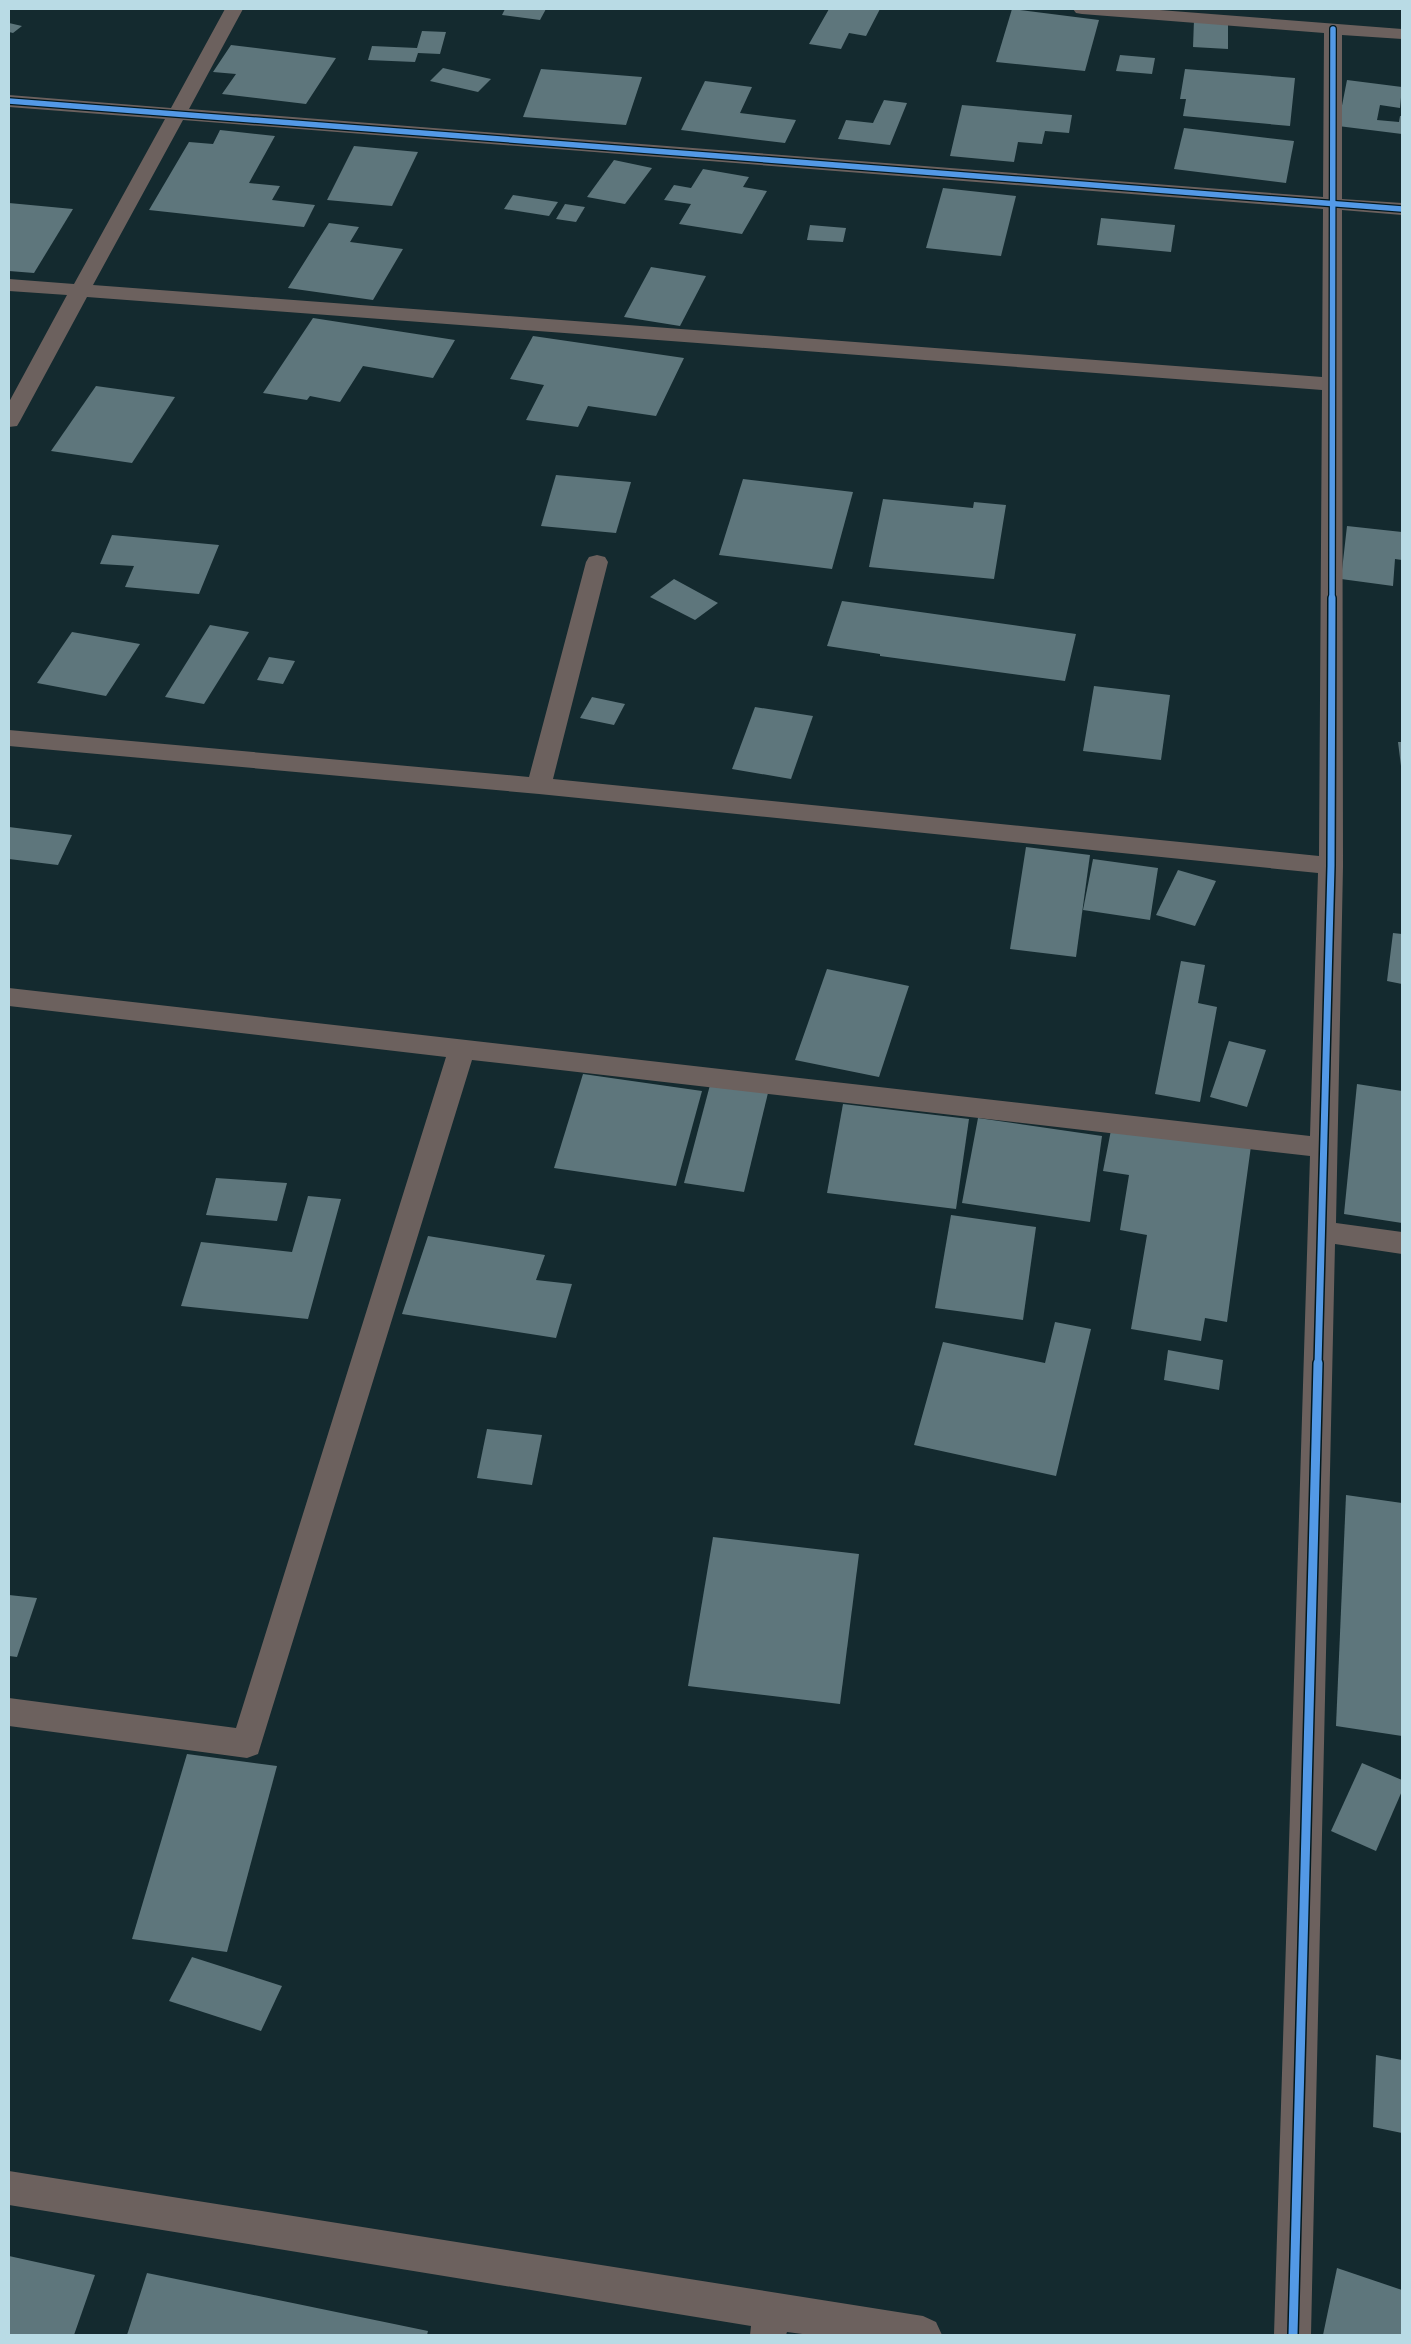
<svg xmlns="http://www.w3.org/2000/svg" width="1411" height="2344" viewBox="0 0 1411 2344" font-family="Rubik,sans-serif">
  <rect width="100%" height="100%" fill="#142a2f"/>
  <g fill="#5e767c">
    <path d="M505 9H546L540 20 502 15Z"/>
    <path d="M829 9H880L866 36 849 33 841 49 809 44Z"/>
    <path d="M1012 9 1099 20 1085 71 996 62Z"/>
    <path d="M1194 20 1228 22V49L1193 47Z"/>
    <path d="M9 23 22 26 13 33 9 32Z"/>
    <path d="M422 31 446 32 440 54 418 53 415 62 368 60 372 46 417 48Z"/>
    <path d="M231 45 336 58 306 104 222 94 236 74 213 72Z"/>
    <path d="M1120 55 1155 58 1152 74 1116 71Z"/>
    <path d="M443 68 491 79 478 92 430 81Z"/>
    <path d="M541 69 642 77 626 125 523 117Z"/>
    <path d="M1185 69 1295 78 1290 126 1183 116 1186 99H1180Z"/>
    <path d="M1347 80 1402 87 1400 108 1380 105 1377 120 1399 122 1400 116H1402V134L1338 126Z"/>
    <path d="M705 81 752 87 740 113 796 120 785 143 681 130Z"/>
    <path d="M884 100 907 103 890 145 838 139 846 120 873 123Z"/>
    <path d="M962 105 1072 115 1069 133 1045 131 1042 144 1018 142 1014 162 950 156Z"/>
    <path d="M1184 128 1294 141 1286 183 1174 169Z"/>
    <path d="M220 130 275 136 249 183 280 186 272 200 315 205 304 227 149 210 189 142 213 144Z"/>
    <path d="M354 146 418 152 392 206 327 200Z"/>
    <path d="M614 160 652 168 625 204 587 197Z"/>
    <path d="M703 169 749 177 743 187 767 191 742 234 679 224 691 204 664 200 674 185 691 188Z"/>
    <path d="M943 188 1016 196 1001 256 926 248Z"/>
    <path d="M513 195 558 202 549 216 504 209Z"/>
    <path d="M9 203 73 209 34 273 9 271Z"/>
    <path d="M565 204 585 207 576 222 556 219Z"/>
    <path d="M1101 218 1175 225 1171 252 1097 245Z"/>
    <path d="M329 223 359 227 350 242 403 249 373 300 288 288Z"/>
    <path d="M810 225 846 228 843 242 807 240Z"/>
    <path d="M651 267 706 276 680 326 624 317Z"/>
    <path d="M313 318 455 340 433 378 363 366 340 402 310 396 307 400 263 393Z"/>
    <path d="M533 336 684 358 656 416 588 406 578 427 526 420 544 385 510 379Z"/>
    <path d="M96 386 175 397 132 463 51 451Z"/>
    <path d="M556 475 631 482 616 533 541 526Z"/>
    <path d="M743 479 853 492 832 569 719 555Z"/>
    <path d="M883 499 973 508 974 502 1006 505 994 579 869 567Z"/>
    <path d="M1347 526 1402 532V560L1395 559 1393 586 1341 579Z"/>
    <path d="M112 535 219 545 199 594 125 587 134 566 100 564Z"/>
    <path d="M674 579 718 603 695 620 650 597Z"/>
    <path d="M842 601 1076 634 1065 681 880 656V654L827 646Z"/>
    <path d="M210 625 249 632 204 704 165 697Z"/>
    <path d="M72 632 140 644 106 696 37 683Z"/>
    <path d="M269 657 295 661 283 684 257 680Z"/>
    <path d="M1094 686 1170 695 1161 760 1083 751Z"/>
    <path d="M592 697 625 704 614 725 580 718Z"/>
    <path d="M755 707 813 716 791 779 732 769Z"/>
    <path d="M1398 742H1402V766H1401Z"/>
    <path d="M9 827 72 835 58 865 9 859Z"/>
    <path d="M1026 847 1090 855 1076 957 1010 949Z"/>
    <path d="M1093 859 1158 868 1150 920 1083 910Z"/>
    <path d="M1178 870 1216 881 1195 926 1156 915Z"/>
    <path d="M1393 933 1402 934V984L1387 981Z"/>
    <path d="M1181 961 1205 965 1198 1003 1217 1007 1200 1102 1155 1094Z"/>
    <path d="M827 969 909 986 879 1077 795 1060Z"/>
    <path d="M1229 1041 1266 1050 1247 1107 1210 1097Z"/>
    <path d="M583 1074 702 1091 676 1186 554 1168Z"/>
    <path d="M1357 1084 1402 1091V1223L1344 1214Z"/>
    <path d="M710 1085 768 1093 744 1192 684 1183Z"/>
    <path d="M843 1104 969 1119 956 1209 827 1193Z"/>
    <path d="M978 1118 1102 1136 1090 1222 962 1203Z"/>
    <path d="M1112 1125 1251 1146 1227 1322 1205 1318 1201 1341 1131 1329 1147 1235 1120 1230 1129 1175 1103 1171Z"/>
    <path d="M216 1178 287 1183 277 1221 206 1215Z"/>
    <path d="M308 1196 341 1199 308 1319 181 1306 201 1242 292 1252Z"/>
    <path d="M951 1215 1036 1227 1023 1320 935 1308Z"/>
    <path d="M428 1236 545 1255 536 1280 572 1284 556 1338 402 1314Z"/>
    <path d="M1055 1322 1091 1329 1056 1476 914 1445 943 1342 1045 1363Z"/>
    <path d="M1168 1350 1223 1360 1219 1390 1164 1380Z"/>
    <path d="M487 1429 542 1435 532 1485 477 1478Z"/>
    <path d="M1346 1495 1402 1503V1736L1336 1726Z"/>
    <path d="M713 1537 859 1554 840 1704 688 1686Z"/>
    <path d="M9 1595 37 1598 17 1657 9 1656Z"/>
    <path d="M187 1754 277 1766 227 1952 132 1939Z"/>
    <path d="M1362 1763 1402 1780V1791L1376 1851 1331 1831Z"/>
    <path d="M192 1957 282 1986 261 2031 169 2001Z"/>
    <path d="M1376 2055 1402 2060V2133L1373 2127Z"/>
    <path d="M9 2256 95 2275 74 2335H9Z"/>
    <path d="M1337 2268 1402 2290V2335H1323Z"/>
    <path d="M147 2273 428 2331 427 2335H127Z"/>
  </g>
  <g fill="none" stroke-linecap="round" stroke-linejoin="round">
    <g fill="#6c615e" fill-rule="evenodd">
      <path d="M225 9H243L189 109 1323 197 1324 33 1082 14 1076 13 1073 9H1147L1402 29V39L1342 35V199L1402 203V215L1342 210 1343 866 1336 1223 1402 1232V1254L1335 1244 1311 2335H1274L1310 1156 472 1060 258 1754 247 1758 9 1726V1698L236 1728 446 1057 9 1006V988L1310 1136 1318 873 539 794 9 746V730L529 777 586 562 589 557 597 555 605 557 608 562 553 779 1319 856 1322 390 87 297 20 421 17 426 9 427V402L67 295 9 291V279L74 284 165 119 9 107V95L171 108ZM183 120 1323 209 1322 377 93 285Z"/>
      <path d="M9 2171 923 2316 936 2322 942 2335H810L787 2332 786 2335H750L751 2326 9 2205Z"/>
    </g>
    <g stroke="#001820" stroke-width="8">
      <g id="cycleway-far2">
        <path d="M9 101 1402 209"/>
        <path d="M1332 599 1333 29"/>
      </g>
    </g>
    <g stroke="#001820" stroke-width="10">
      <path id="cycleway-far1" d="M1318 1365 1331 866 1332 598"/>
    </g>
    <g stroke="#001820" stroke-width="12">
      <path id="cycleway" d="M1293 2335 1318 1363"/>
    </g>
    <use href="#cycleway-far2" stroke="#5399e6" stroke-width="5.5"/>
    <use href="#cycleway-far1" stroke="#5399e6" stroke-width="7"/>
    <use href="#cycleway" stroke="#5399e6" stroke-width="9"/>
  </g>
  <rect width="1411" height="2344" fill="none" stroke="#b9dbe5" stroke-width="20"/>
</svg>
